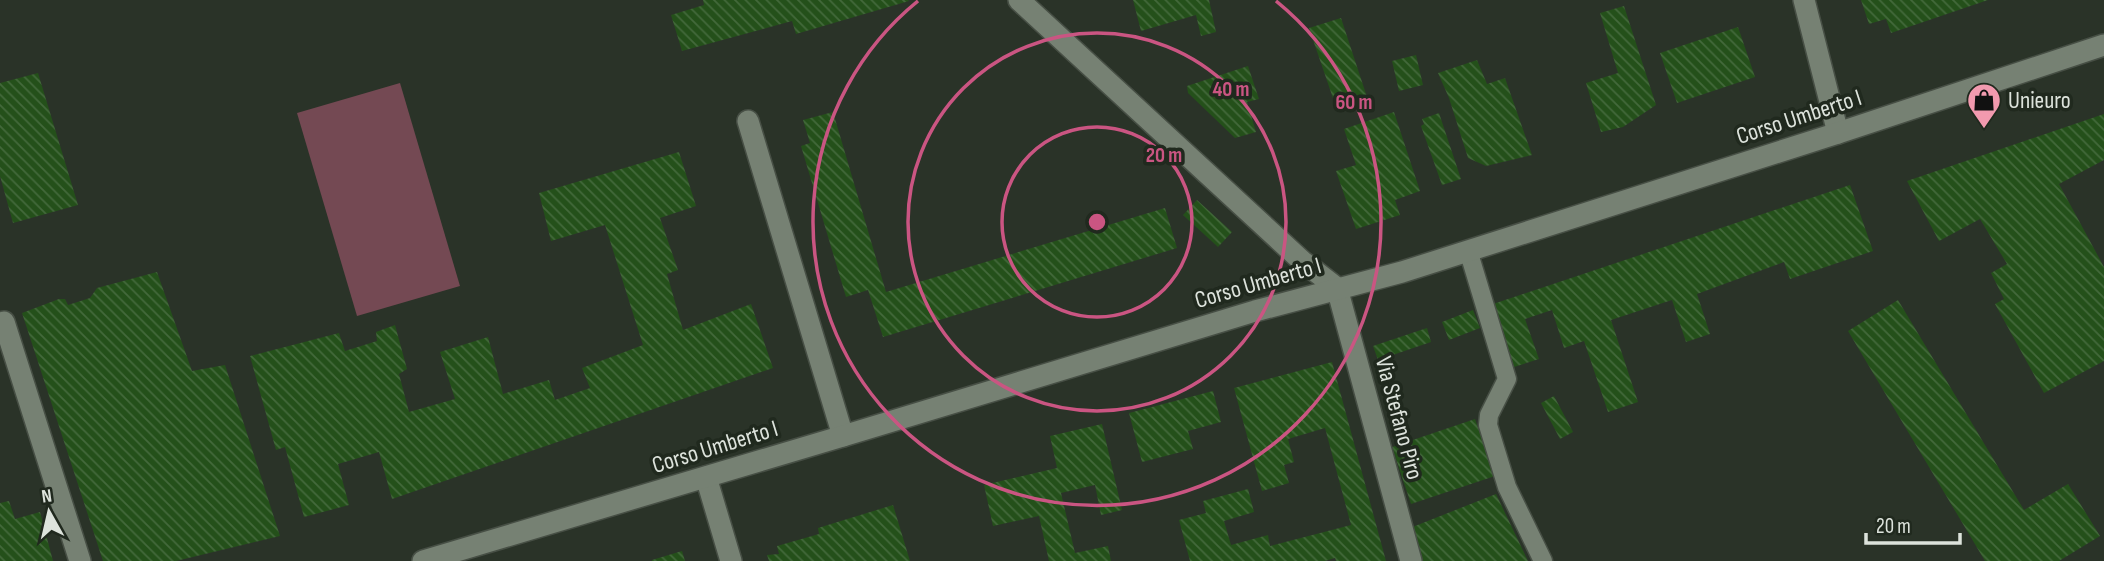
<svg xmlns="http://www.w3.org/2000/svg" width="2104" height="561" viewBox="0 0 2104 561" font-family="'Sofia Sans Condensed',sans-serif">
  <defs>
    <pattern id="building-back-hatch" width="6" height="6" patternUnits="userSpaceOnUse" patternTransform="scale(1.75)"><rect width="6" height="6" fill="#24501a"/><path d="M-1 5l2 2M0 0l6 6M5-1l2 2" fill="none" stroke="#43693b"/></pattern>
  </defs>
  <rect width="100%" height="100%" fill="#2a3328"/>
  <path fill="#744953" d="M400 83 460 286 357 316 297 113Z"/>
  <g fill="url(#building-back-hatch)">
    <path d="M703 0H908L909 1 796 34 792 21 682 51 671 15 704 5Z"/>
    <path d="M1133 0H1209L1216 32 1201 36 1196 15 1141 31Z"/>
    <path d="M1861 0H1988L1891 33 1886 19 1869 24Z"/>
    <path d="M1624 6 1656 105 1623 127 1601 132 1586 83 1618 73 1600 13Z"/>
    <path d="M1341 18 1367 97 1336 107 1309 28Z"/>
    <path d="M1738 27 1755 77 1677 103 1660 53Z"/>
    <path d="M1416 55 1423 85 1399 91 1392 61Z"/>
    <path d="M1477 60 1487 84 1505 78 1532 155 1486 166 1468 158 1449 98 1438 73Z"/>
    <path d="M1248 66 1259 99 1247 102 1256 132 1235 138 1188 93 1187 86Z"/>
    <path d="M38 73 78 205 13 223 0 176V83Z"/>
    <path d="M833 112 886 292 1165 208 1177 248 883 337 868 290 846 297 801 146 810 143 803 120Z"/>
    <path d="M1394 112 1420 191 1395 200 1400 215 1356 229 1336 171 1356 165 1344 129Z"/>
    <path d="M1439 113 1461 179 1442 185 1421 126 1424 124 1422 119Z"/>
    <path d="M2104 114V160L2059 184 2104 267V361L2044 393 1995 304 2004 299 1991 273 2007 264 1980 219 1939 241 1907 181Z"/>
    <path d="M679 152 696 206 660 218 678 270 667 274 683 330 751 304 773 368 392 499 379 452 338 464 349 505 304 517 285 447 276 450 250 356 339 333 345 351 377 341 376 332 395 325 407 369 399 374 409 412 455 399 440 352 488 337 503 394 549 380 555 400 590 388 582 368 643 345 605 225 551 241 539 193Z"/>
    <path d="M1850 185 1873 251 1790 279 1784 262 1697 294 1710 334 1686 342 1672 300 1611 320 1638 402 1608 412 1584 341 1564 348 1552 310 1525 319 1539 359 1514 367 1493 304Z"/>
    <path d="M1197 200 1232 232 1218 247 1183 215Z"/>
    <path d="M157 272 192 371 225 365 280 536 176 561H103L22 313 59 299H65L68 305 90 298 97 288Z"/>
    <path d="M1898 300 2024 510 2068 484 2100 536 2059 561H1985L1848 331Z"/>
    <path d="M1473 310 1480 328 1449 340 1442 322Z"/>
    <path d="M1427 328 1431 342 1378 360 1373 346Z"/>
    <path d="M1332 362 1386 561H1336L1335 558 1325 561H1190L1179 520 1206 513 1203 501 1248 489 1254 512 1224 521 1231 545 1268 535 1270 546 1351 525 1325 428 1288 439 1294 462 1284 465 1289 483 1262 491 1234 388Z"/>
    <path d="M1213 391 1221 422 1188 431 1193 449 1142 462 1129 413Z"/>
    <path d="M1554 396 1573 432 1560 439 1541 403Z"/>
    <path d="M1475 419 1495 476 1411 504 1392 447Z"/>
    <path d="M1102 424 1122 510 1101 515 1095 485 1061 493 1075 553 1108 546 1111 561H1049L1039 516 993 526 984 485 1057 468 1050 436Z"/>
    <path d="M1496 494 1528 561H1421L1410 528Z"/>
    <path d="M9 501 15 519 40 512 53 561H0V503Z"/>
    <path d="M893 505 910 561H769L767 555 779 554 777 546 819 534 818 528Z"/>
    <path d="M682 551 685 561H652V560Z"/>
  </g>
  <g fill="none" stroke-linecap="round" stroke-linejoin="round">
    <g stroke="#474f45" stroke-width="21">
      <path id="lane" d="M1468 250 1507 379 1489 415 1488 425 1507 487 1543 561"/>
    </g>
    <g stroke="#474f45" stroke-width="24">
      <g id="street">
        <path d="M1019 0 1302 261 1337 288 1411 561"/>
        <path d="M1804 0 1838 133"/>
        <path d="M748 121 843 436"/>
        <path d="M4 322 80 561"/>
        <path d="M706 477 731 561"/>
      </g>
    </g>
    <g stroke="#474f45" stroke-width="24">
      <path id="secondary" d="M423 561 843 436 1255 311 1402 272 1838 133 2104 45"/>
    </g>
    <use href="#lane" stroke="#768173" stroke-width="18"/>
    <use href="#street" stroke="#768173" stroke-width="21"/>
    <use href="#secondary" stroke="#768173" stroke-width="21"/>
  </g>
  <g fill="none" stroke="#ca5582" stroke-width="3.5">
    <circle cx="1097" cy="222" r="95"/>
    <circle cx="1097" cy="222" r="189"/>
    <path d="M1276 1A284 284 0 1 1 918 1"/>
  </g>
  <defs>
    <g id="shop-pin" transform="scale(1.75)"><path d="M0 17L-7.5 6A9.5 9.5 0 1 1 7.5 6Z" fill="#f29aaf" stroke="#20291e"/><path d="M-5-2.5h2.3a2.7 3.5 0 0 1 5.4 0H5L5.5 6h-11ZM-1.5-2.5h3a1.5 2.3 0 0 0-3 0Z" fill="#111"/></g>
  </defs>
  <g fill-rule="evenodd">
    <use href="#shop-pin" x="1984" y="100"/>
  </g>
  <g text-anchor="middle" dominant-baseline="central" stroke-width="7" stroke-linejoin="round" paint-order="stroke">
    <g font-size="24" fill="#dde3dc" stroke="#20291e" text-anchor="start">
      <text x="2008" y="100">Unieuro</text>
    </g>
    <g font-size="24" fill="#dde3dc" stroke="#20291e">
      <text transform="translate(1799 117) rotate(-18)">Corso Umberto I</text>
      <text transform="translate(1258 283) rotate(-16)">Corso Umberto I</text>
      <text transform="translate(1399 418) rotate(75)">Via Stefano Piro</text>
      <text transform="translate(715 447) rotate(-17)">Corso Umberto I</text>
    </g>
  </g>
  <circle cx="1097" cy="222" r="10" fill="#ca5582" stroke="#20291e" stroke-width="3.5"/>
  <g font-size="21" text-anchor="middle" font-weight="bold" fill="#ca5582" stroke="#20291e" stroke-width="7" stroke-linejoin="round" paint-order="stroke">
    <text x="1231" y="96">40 m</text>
    <text x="1354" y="109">60 m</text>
    <text x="1164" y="162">20 m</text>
  </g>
  <g transform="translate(49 512) rotate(352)" stroke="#20291e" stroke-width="5" paint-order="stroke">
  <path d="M0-5L12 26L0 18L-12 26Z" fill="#dde3dc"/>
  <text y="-10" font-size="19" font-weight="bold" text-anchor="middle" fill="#dde3dc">N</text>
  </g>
  <path d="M1866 533v10h94v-10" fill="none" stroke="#dde3dc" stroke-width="3.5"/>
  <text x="1876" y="533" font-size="21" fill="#dde3dc" stroke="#20291e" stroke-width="5" paint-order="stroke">20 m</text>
</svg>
